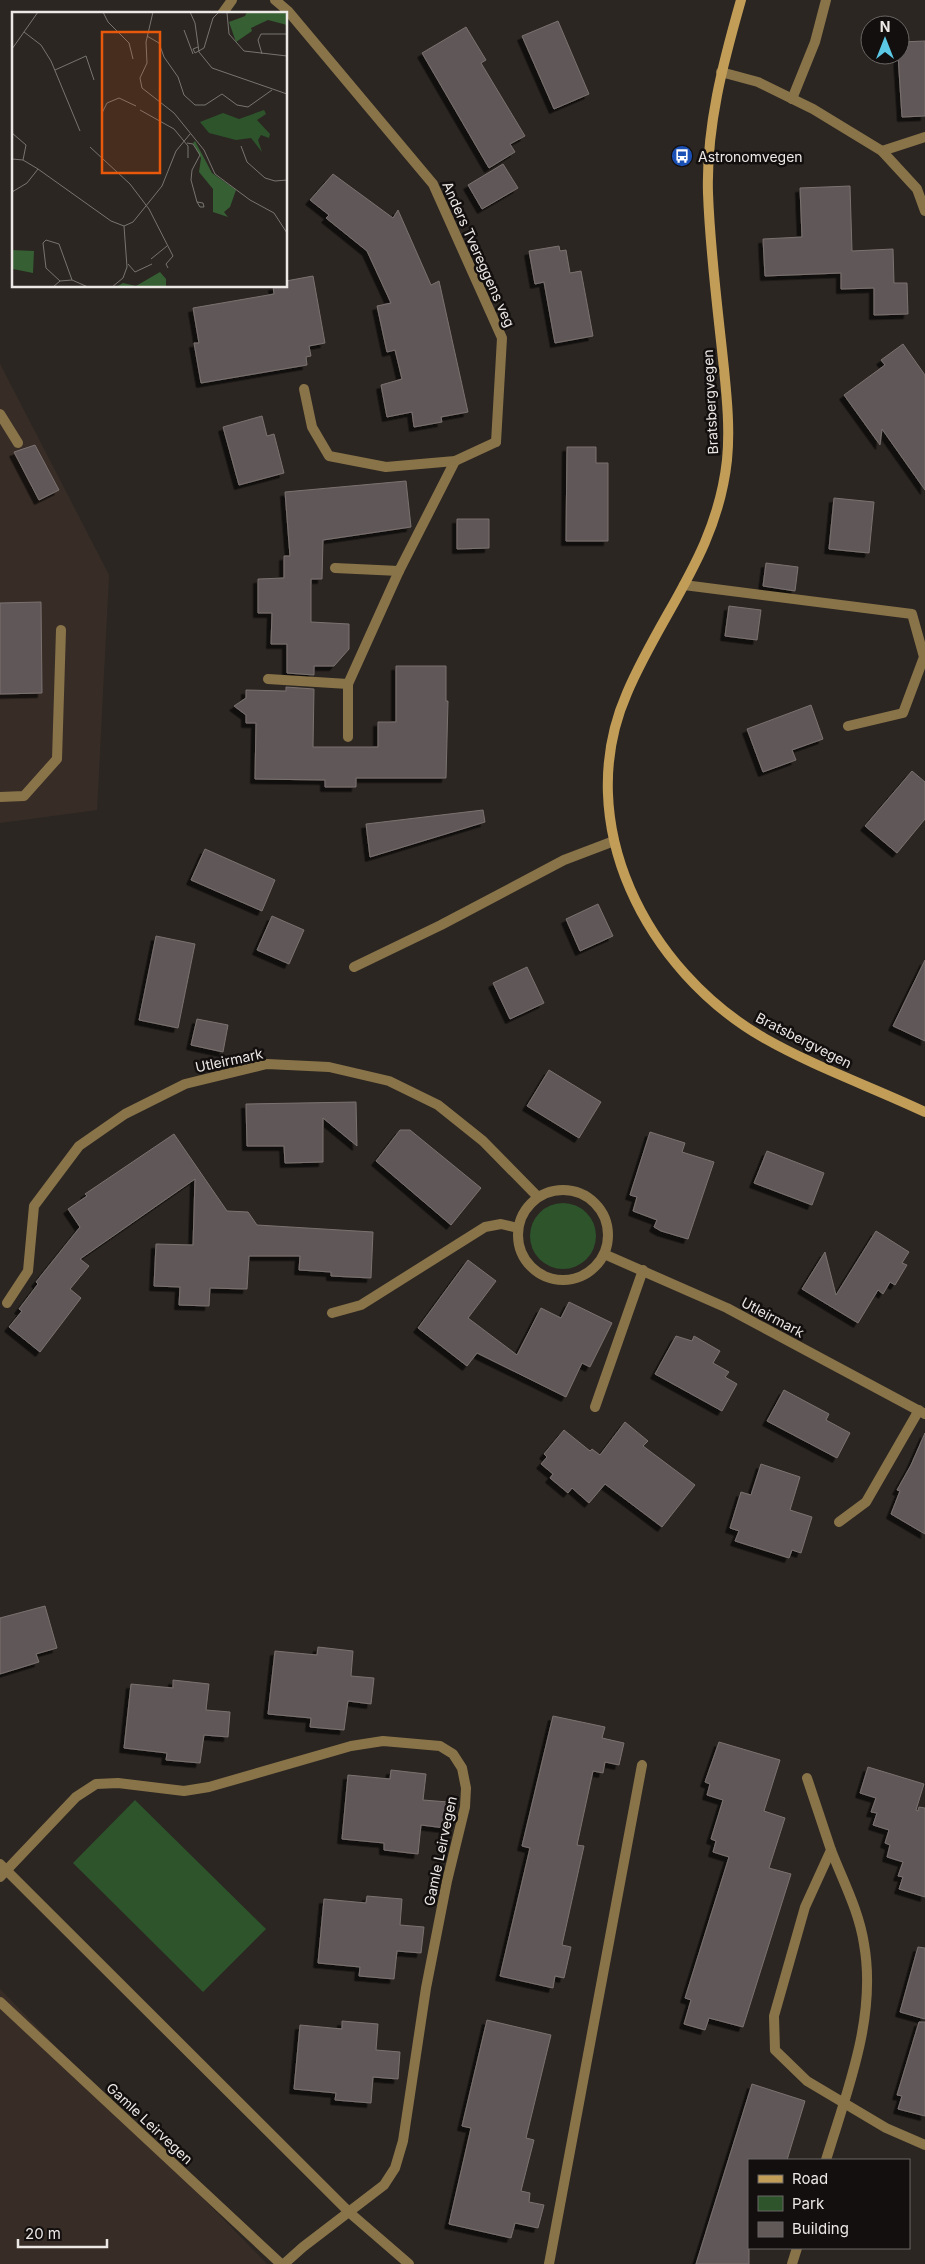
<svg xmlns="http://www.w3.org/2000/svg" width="925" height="2264" viewBox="0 0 925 2264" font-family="Inter,sans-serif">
  <defs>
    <filter id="shadow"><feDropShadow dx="-4.5" dy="4.5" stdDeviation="0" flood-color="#0009"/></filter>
  </defs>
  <rect width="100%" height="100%" fill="#2b2622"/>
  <g fill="#382d26">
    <path d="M0 364 109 575 97 810 0 823Z"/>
    <path d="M0 1989 267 2264H0Z"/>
  </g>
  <g fill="#2d542b">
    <circle cx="563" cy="1236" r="33"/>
    <path d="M135 1800 266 1929 203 1992 73 1863Z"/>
  </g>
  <g fill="#615958" stroke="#7a7170" filter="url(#shadow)">
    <path d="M558 21 589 94 554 109 522 36Z"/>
    <path d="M466 27 486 60 481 63 525 136 510 144 515 152 489 168 422 53Z"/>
    <path d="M925 41V116L902 117 898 55H900V42Z"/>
    <path d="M503 164 518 188 482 209 468 185Z"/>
    <path d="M333 174 393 218 398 210 431 285 439 281 468 412 441 417 442 422 414 427 412 412 387 417 381 385 402 379 395 350 387 352 377 306 391 303 367 251 326 218 329 215 310 200Z"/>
    <path d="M850 186 852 251 893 249 894 283H907L908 314 874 315V288L841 289V273L765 276 763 239 802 237 800 188Z"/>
    <path d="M559 246 560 251 566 250 570 273 581 271 593 336 555 343 544 282 535 284 529 251Z"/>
    <path d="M313 276 325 343 309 346 311 356 306 357 307 365 201 383 194 343H199L193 308 274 294 273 286H286V281Z"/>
    <path d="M903 344 925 375V490L882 429 880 445 844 395 885 365 881 360Z"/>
    <path d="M262 416 267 436 274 434 284 473 239 485 223 427Z"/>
    <path d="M35 445 59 490 39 500 14 452Z"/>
    <path d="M567 447H596V463H608V541H566Z"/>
    <path d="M406 481 411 527 323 540 322 579H311V622L349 624V649L334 666H314V675L287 673V644H271L272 613H258V579L284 578V556H290L285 492Z"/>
    <path d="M834 498 874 502 869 553 829 549Z"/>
    <path d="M457 519H489V548L457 549Z"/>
    <path d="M766 563 798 567 795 591 763 586Z"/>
    <path d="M41 602 42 693 0 694V603Z"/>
    <path d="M729 606 761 610 757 640 725 636Z"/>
    <path d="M396 666H446V701H448L446 778H356V787H325V780L255 779 256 723H246V715L234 706 246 698V690L286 691V687L314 689 313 747H378V722H396Z"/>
    <path d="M811 705 823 739 792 750 796 760 763 772 747 729Z"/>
    <path d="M912 771 925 782V819L897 853 865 826Z"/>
    <path d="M483 810 485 822 370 857 366 824Z"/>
    <path d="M205 849 275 880 262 911 191 880Z"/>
    <path d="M598 904 613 936 580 951 566 919Z"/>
    <path d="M272 916 304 930 289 964 257 950Z"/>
    <path d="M156 936 195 944 178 1028 139 1020Z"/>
    <path d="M925 960V1041L893 1026Z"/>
    <path d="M527 967 544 1003 510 1019 493 983Z"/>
    <path d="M197 1019 228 1025 223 1052 191 1045Z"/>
    <path d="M549 1070 601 1102 579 1138 527 1106Z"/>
    <path d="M356 1102 357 1146 323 1118V1162L285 1163 284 1146H247L246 1104Z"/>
    <path d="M400 1130H410L481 1188 451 1225 376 1161Z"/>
    <path d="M650 1132 685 1143 682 1152 714 1162 688 1239 661 1231 654 1227 657 1220 633 1211 637 1197 630 1195Z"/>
    <path d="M174 1134 227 1211 248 1212 257 1225 373 1232 371 1278 331 1276V1272L299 1270 300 1256H249L247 1289 210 1288 209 1306 179 1305 180 1287 154 1286 156 1244 193 1245 195 1179 80 1259 89 1266 70 1289 81 1298 40 1352 9 1327 22 1311 19 1309 38 1284 36 1282 80 1227 68 1209 87 1196 85 1194Z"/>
    <path d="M767 1151 824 1173 812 1205 754 1183Z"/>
    <path d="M876 1231 909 1252 902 1263 907 1265 895 1285 890 1282 883 1294 878 1290 858 1323 802 1289 825 1252 836 1295Z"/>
    <path d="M468 1260 496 1281 468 1318 517 1355 541 1308 561 1318 569 1302 612 1323 590 1367 582 1363 566 1397 477 1353 467 1366 418 1328Z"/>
    <path d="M676 1336 692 1341 694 1336 720 1351 713 1363 729 1372 725 1377 737 1384 722 1411 655 1374Z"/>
    <path d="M784 1390 829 1414 826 1420 850 1433 837 1458 767 1421Z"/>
    <path d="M625 1422 648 1441 643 1446 695 1485 662 1527 605 1484 589 1503 572 1488 568 1493 550 1478 553 1474 541 1464 547 1457 544 1454 564 1430 590 1451 592 1449 600 1455Z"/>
    <path d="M925 1433V1534L891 1514 900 1491 897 1490 911 1465Z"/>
    <path d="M761 1464 800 1477 790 1510 812 1517 801 1553 792 1550 789 1558 735 1541 739 1531 730 1528 741 1492 751 1495Z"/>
    <path d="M45 1606 57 1648 36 1654 39 1662 0 1674V1618Z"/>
    <path d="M318 1647 353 1651 351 1676 374 1678 371 1704 348 1701 344 1730 310 1727 311 1718 268 1714 275 1651 317 1655Z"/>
    <path d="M173 1680 209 1684 206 1710 230 1712 228 1737 204 1735 200 1763 166 1760 167 1753 124 1748 131 1684 173 1688Z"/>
    <path d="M553 1716 605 1727 602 1738 624 1743 619 1765 605 1762 603 1773 593 1771 577 1845 584 1846 562 1945 571 1947 564 1978 555 1976 553 1988 500 1976 530 1848 522 1846Z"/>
    <path d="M719 1742 780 1760 764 1811 785 1818 769 1868 791 1874 743 2027 709 2018 705 2030 684 2024 691 2000 685 1998 729 1857 713 1852 716 1841 711 1839 723 1800 707 1795 710 1784 705 1782Z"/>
    <path d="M868 1767 924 1784 916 1810 918 1811 919 1807 925 1808V1897L899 1889 903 1877 898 1876 903 1862 887 1857 890 1845 885 1843 889 1830 873 1825 877 1813 871 1812 876 1798 860 1793Z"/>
    <path d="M391 1770 426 1774 423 1800 448 1802 445 1828 421 1825 418 1854 384 1850V1843L342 1839 348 1775 390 1779Z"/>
    <path d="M367 1896 402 1899 400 1925 424 1927 421 1953 397 1951 394 1979 359 1976 360 1967 318 1963 324 1899 366 1903Z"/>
    <path d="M918 1947 925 1948V2019L900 2012Z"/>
    <path d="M487 2020 551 2035 526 2138 534 2140 521 2191 530 2193 529 2202 544 2205 538 2228 515 2223 511 2238 449 2224 471 2128 462 2126Z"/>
    <path d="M342 2021 378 2024 376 2050 400 2052 398 2079 373 2077 371 2103 335 2100 336 2093 294 2089 300 2025 342 2029Z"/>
    <path d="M919 2022H925V2116L898 2109 902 2096 897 2095Z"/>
    <path d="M752 2084 805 2101 787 2160H749V2264H696Z"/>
  </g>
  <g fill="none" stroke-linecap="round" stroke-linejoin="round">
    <g stroke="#897349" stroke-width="10">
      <path d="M222 14 232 0"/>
      <path d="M792 99 815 42 826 0"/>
      <path d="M882 151 925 137"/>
      <path d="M304 389 312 427 329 456 386 467 455 461 496 442"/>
      <path d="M0 414 18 443"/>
      <path d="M335 568 399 571"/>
      <path d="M684 585 912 614 924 657 903 713 848 726"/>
      <path d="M268 679 348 684"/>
      <path d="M348 737V684L399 571 455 461"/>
      <path d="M0 797 24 796 57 759 61 630"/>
      <path d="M354 967 441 925 564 860 614 841"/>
      <path d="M332 1313 361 1305 485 1227 501 1224 518 1228"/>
      <path d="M595 1407 643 1270"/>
      <path d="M839 1522 866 1502 919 1410"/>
      <path d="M807 1778 831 1850 805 1907 774 2016 775 2050 807 2081 886 2128 925 2145"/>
      <path d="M0 1864 350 2213 409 2264"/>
      <path d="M0 1877 76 1797 96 1784 118 1783 184 1791 209 1787 351 1746 383 1741 440 1746 453 1754 462 1768 466 1788 465 1807 447 1881 426 1988 403 2141 395 2168 384 2185 303 2247 284 2264"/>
      <path d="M826 2160C847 2091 877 2017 864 1944 859 1911 843 1881 831 1850"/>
      <path d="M549 2264 642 1765"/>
      <path d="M792 2264 797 2248"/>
    </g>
    <g stroke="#897349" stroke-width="10">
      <path d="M275 0 288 11 433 184 502 338 496 442"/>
      <path d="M721 72 758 82 813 109 882 151 917 189 925 211"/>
      <circle cx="563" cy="1235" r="45"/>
      <path d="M604 1254 727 1308 925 1414"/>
      <path d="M7 1303 28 1271 34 1206 79 1146 125 1114 185 1084 267 1064 329 1067 389 1081 438 1105 483 1141 538 1197"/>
      <path d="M0 2002 281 2264"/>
    </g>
    <path stroke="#c29d58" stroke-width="10" d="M741 0C723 63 706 127 708 193 710 251 718 311 724 369 727 399 730 430 727 460 717 553 662 611 627 693 570 823 647 971 764 1038 815 1067 872 1087 925 1112"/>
  </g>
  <defs>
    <g id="bus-disc" transform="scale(1.125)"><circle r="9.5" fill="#1a4fb4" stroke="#120f0e"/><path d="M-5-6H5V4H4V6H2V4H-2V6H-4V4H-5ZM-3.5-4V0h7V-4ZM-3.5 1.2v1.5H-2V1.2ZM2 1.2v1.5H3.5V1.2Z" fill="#fff"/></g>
  </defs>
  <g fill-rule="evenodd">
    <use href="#bus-disc" x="682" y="156"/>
  </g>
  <g text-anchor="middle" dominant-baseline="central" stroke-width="5" stroke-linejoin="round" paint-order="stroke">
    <g font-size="14" fill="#ece8e6" stroke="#120f0e" text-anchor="start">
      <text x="698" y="156">Astronomvegen</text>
    </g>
    <g font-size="14" fill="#ece8e6" stroke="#120f0e">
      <text transform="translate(479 254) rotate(66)">Anders Tvereggens veg</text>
      <text transform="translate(710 402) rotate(-93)">Bratsbergvegen</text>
      <text transform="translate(804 1040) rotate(27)">Bratsbergvegen</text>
      <text transform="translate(229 1060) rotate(-12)">Utleirmark</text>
      <text transform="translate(773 1317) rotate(28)">Utleirmark</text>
      <text transform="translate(440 1851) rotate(-78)">Gamle Leirvegen</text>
      <text transform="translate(150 2123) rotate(43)">Gamle Leirvegen</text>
    </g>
  </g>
  <g transform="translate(12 12)">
    <rect width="275" height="275" fill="#2b2622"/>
    <path d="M252 98 254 102 245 108 258 122 257 126 249 123 246 128 250 140 239 126 224 128 197 121 188 110 211 101 227 107Z" fill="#2d542b"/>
    <path d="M235 0H270L275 2V13L256 8 239 16 240 19 224 30 217 10 233 4ZM183 129 200 161 224 178 218 195 212 200 216 205 201 200V177L187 160 189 146 181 131ZM0 238 22 239 21 261 1 257 0 264ZM148 260 154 267V275H104L111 271 124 274Z" fill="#365f33"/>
    <path fill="none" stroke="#787470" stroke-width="1" d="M91 0 96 10 117 31 121 47M141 0 134 30 135 51 128 66 130 76 162 101 192 138 203 162 238 188 262 201 275 221M178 0 183 11 187 40 200 56 275 82M212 0 215 1 217 22 232 39 275 44M172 18 181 42M12 20 29 33 39 49 68 119M135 24 147 31 152 45 166 65 172 83 183 93H193L210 82 225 93 236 95 260 78M186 35 181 37 183 41 192 36 201 6 207 0M0 37 26 0M250 42 246 28 249 22H275M43 58 74 44 82 68M128 98 162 117 176 134V146M90 101 95 91 107 86 124 94M0 121 14 133 11 148M175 131 181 132 188 143 180 158 179 168 185 190 188 195H192L191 191 185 190M229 134 235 150 253 166 263 169 275 168M78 135 118 172 137 197 161 244 154 252 156 256M0 147 11 148 26 157 99 209 112 214 121 210 150 174 164 139 178 122M0 180 15 171 26 157M139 247 155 234M116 252 123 260 140 252M48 269 34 256 31 231 34 228 47 232 60 268M41 275 48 269 60 268 76 275M100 275 111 266 115 255 112 214"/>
    <path fill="#e8590c" fill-opacity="0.15" stroke="#e8590c" stroke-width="2.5" d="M90 20H148V161H90Z"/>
    <rect width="275" height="275" fill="none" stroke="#ece8e6" stroke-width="2.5"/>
  </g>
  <rect x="748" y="2159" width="162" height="90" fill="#120f0e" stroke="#696664"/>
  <rect x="758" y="2175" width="25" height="8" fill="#c29d58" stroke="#696664"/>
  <text x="792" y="2184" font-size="15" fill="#ece8e6">Road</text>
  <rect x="758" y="2196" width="25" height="15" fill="#2d542b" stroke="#696664"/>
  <text x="792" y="2209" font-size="15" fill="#ece8e6">Park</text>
  <rect x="758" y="2222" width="25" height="15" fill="#615958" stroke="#696664"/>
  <text x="792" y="2234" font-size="15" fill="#ece8e6">Building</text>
  <g transform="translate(885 40)"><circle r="24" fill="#120f0e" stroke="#696664"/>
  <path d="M0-4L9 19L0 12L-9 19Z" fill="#5bc8e6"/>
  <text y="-8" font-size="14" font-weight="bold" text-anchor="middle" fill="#ece8e6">N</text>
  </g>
  <path d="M18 2239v8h89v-8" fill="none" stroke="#ece8e6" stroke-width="2.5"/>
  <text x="25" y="2239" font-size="15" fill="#ece8e6" stroke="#120f0e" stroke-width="4" paint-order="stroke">20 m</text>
</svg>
